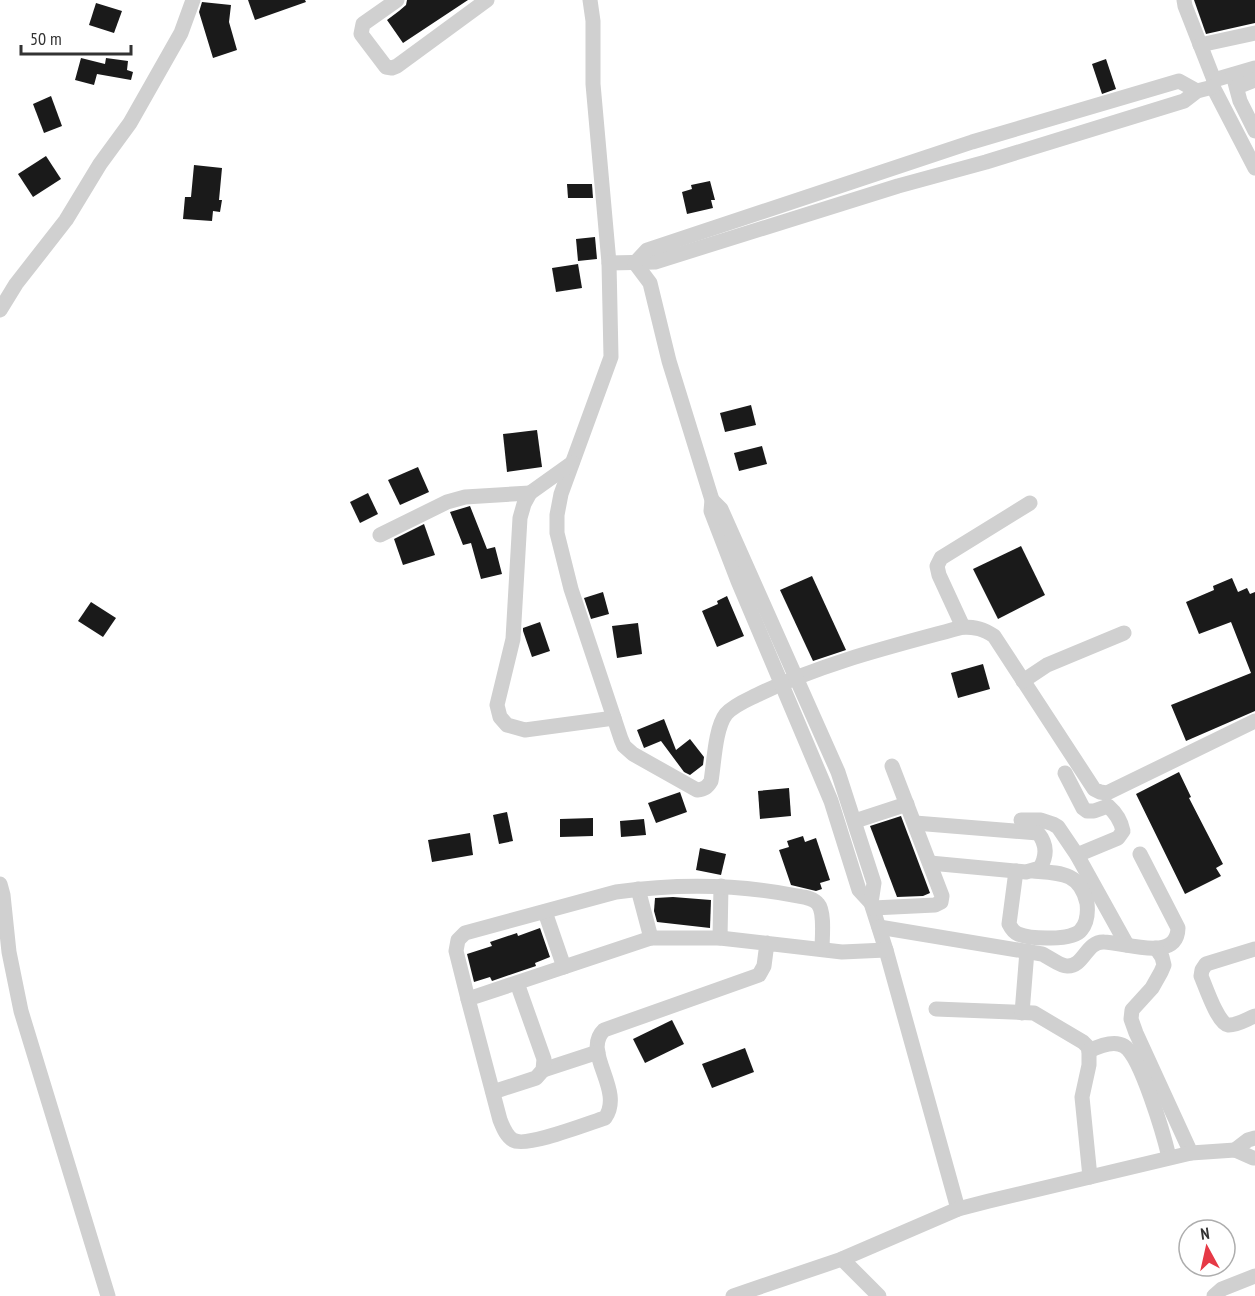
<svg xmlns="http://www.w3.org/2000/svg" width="1255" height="1296" viewBox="0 0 1255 1296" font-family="'PT Sans Narrow',sans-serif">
  <rect width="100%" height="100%" fill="#fff"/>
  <g fill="#1a1a1a">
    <path d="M248 0H305L306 2 255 20Z"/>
    <path d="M407 0H468L403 43 387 20 399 11 406 5Z"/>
    <path d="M1194 0H1255V23L1206 34Z"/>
    <path d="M202 2 231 5 229 22 237 50 213 58 199 12Z"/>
    <path d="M96 3 122 11 114 33 89 25Z"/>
    <path d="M81 58 105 64 106 58 128 61 127 70 133 72 131 80 97 74 94 85 75 80Z"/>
    <path d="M1106 59 1116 89 1102 94 1092 64Z"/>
    <path d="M51 96 62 126 44 133 33 104Z"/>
    <path d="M46 156 61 179 33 197 18 174Z"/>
    <path d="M194 165 222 168 219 200H222L220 212 213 211 212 221 183 219 185 197H191Z"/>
    <path d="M710 181 715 200H711L713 208 687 214 682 192 692 189 691 185Z"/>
    <path d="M567 184H592L593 198H568Z"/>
    <path d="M595 237 597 259 578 261 576 239Z"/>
    <path d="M578 264 582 288 556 292 552 268Z"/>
    <path d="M751 405 756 425 725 432 720 413Z"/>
    <path d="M537 430 542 467 507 472 503 434Z"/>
    <path d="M762 446 767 464 739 471 734 453Z"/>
    <path d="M418 467 429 492 400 505 388 480Z"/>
    <path d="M368 493 378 514 360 523 350 502Z"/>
    <path d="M470 506 487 549 495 547 502 574 481 579 471 543 463 545 450 512Z"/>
    <path d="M424 524 435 555 403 565 394 539Z"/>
    <path d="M1021 546 1045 595 998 619 973 569Z"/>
    <path d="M812 576 846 650 813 661 780 590Z"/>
    <path d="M1232 578 1238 592 1247 588 1250 594 1255 592V711L1186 741 1171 705 1251 673 1231 622 1199 634 1186 602 1214 590 1213 586Z"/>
    <path d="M603 592 609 614 591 619 584 598Z"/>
    <path d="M727 596 744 636 717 647 702 611 718 604 717 601Z"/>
    <path d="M91 602 116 618 103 637 78 621Z"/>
    <path d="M540 622 550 651 532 657 523 631V628Z"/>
    <path d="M638 623 642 654 617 658 612 626Z"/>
    <path d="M983 664 990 689 958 698 951 673Z"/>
    <path d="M664 719 676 750 690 739 704 757 703 765 690 775 684 772 661 741 644 748 637 730Z"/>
    <path d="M1179 772 1191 797 1189 798 1223 864 1216 868 1221 876 1185 894 1136 794Z"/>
    <path d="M789 788 791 816 760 819 758 791Z"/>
    <path d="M680 792 687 812 656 823 648 803Z"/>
    <path d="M507 812 513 841 499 844 493 815Z"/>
    <path d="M901 816 930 893 923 896 897 897 870 826Z"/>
    <path d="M593 818V836L560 837V819Z"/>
    <path d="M644 819 646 835 621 837 620 821Z"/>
    <path d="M470 833 473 855 432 862 428 840Z"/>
    <path d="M803 836 805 842 816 838 830 880 820 883 822 889 816 891 791 885 779 850 789 847 787 841Z"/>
    <path d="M700 848 726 854 721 875 696 870Z"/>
    <path d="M673 897 711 900 710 928 657 922 654 911 655 898Z"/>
    <path d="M540 928 550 957 535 963 536 966 492 981 490 977 474 982 467 954 492 946 490 942 517 933 518 936Z"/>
    <path d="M672 1020 684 1044 645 1063 633 1039Z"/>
    <path d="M745 1048 754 1072 712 1088 702 1064Z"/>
  </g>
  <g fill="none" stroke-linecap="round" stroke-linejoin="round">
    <g stroke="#d0d0d0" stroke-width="15">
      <path d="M397 0 363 24 361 34 386 67 392 68 397 66 487 0"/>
      <path d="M590 0 593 21V84L609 263 611 357 561 494 557 515V533L571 589 621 739 624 746 633 754 697 790C704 789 707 788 711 781 714 764 715 728 726 714 734 705 747 700 757 695 822 663 893 646 963 627 976 627 983 629 994 636L1094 789 1100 792 1107 793 1255 721"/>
      <path d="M1184 0 1185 6 1214 80"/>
      <path d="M1200 45 1255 33"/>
      <path d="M1255 68 1214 80 1213 87 1255 168"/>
      <path d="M1233 75 1240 101 1255 131"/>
      <path d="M1237 87 1255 80"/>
      <path d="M609 263 655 262 898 186 986 162 1184 101 1197 91 1213 87"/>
      <path d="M635 263 650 283 669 361 712 500 711 511 738 581 831 801 859 890 871 903 886 950 958 1209"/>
      <path d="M635 263 647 250 972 142 1179 81 1197 91"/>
      <path d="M0 310 16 284 66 220 100 164 130 123 181 33 193 0"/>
      <path d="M572 463 530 493 524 504 520 518 513 639 497 705 500 717 507 725 525 730 614 718"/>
      <path d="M712 500 721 509 838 772 874 883 871 903"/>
      <path d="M380 535 447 502 465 497 530 493"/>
      <path d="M963 627 939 575 937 566 941 558 1030 503"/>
      <path d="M1023 681 1047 665 1124 633"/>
      <path d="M1065 773 1083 808 1087 811H1094L1108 806C1116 813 1121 821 1123 831L1118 838 1077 855"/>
      <path d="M1021 820H1041L1053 824 1058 827 1077 855 1127 945"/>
      <path d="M855 821 907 804"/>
      <path d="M915 823 1038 833C1047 844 1047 856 1040 868L1026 872 930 863"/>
      <path d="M1016 871 1009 924C1011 928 1013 932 1018 934 1030 939 1073 941 1081 930 1087 923 1088 912 1087 903 1080 872 1060 873 1033 871"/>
      <path d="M0 884 3 895 9 952 21 1011 108 1296"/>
      <path d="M638 889 651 938"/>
      <path d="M873 908 935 905 941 902 942 896 892 766"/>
      <path d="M545 912 564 967"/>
      <path d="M879 927 1042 954C1049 957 1060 966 1067 966 1084 967 1086 941 1104 942 1124 942 1177 963 1178 928L1140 854"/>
      <path d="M720 938 721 886"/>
      <path d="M767 943 764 966 759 975 604 1030C581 1052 625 1090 605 1118 589 1123 526 1148 513 1140 506 1136 503 1127 500 1120L468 999 651 938H720L842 952 886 950"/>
      <path d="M1156 948 1162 957 1164 965 1161 972 1152 988 1132 1010 1131 1019 1136 1033 1191 1153"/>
      <path d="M1255 949 1206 964 1202 970 1201 976C1205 985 1218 1024 1228 1025 1236 1026 1247 1019 1255 1016"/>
      <path d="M468 999 456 951 458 940 465 933 616 892C675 884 734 884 792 895 801 897 813 897 818 904 825 912 822 939 822 949"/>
      <path d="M936 1009 1034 1013 1083 1042 1088 1047 1089 1051V1065L1082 1097 1090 1177"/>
      <path d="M1022 1013 1027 951"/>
      <path d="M1089 1051C1099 1046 1114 1040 1124 1046 1141 1056 1164 1136 1169 1157"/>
      <path d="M543 1070 598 1052"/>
      <path d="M493 1092 536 1078 543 1070 544 1059 517 983"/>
      <path d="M1235 1150 1248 1140 1255 1138"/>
      <path d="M842 1259 879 1296"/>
      <path d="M733 1296 842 1259 958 1209 989 1201 1191 1153 1235 1150 1253 1158H1255"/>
      <path d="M1214 1296 1222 1289 1255 1276"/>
    </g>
  </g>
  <g transform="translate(1207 1248) rotate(352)"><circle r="28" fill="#ffffff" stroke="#adadad" stroke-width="1.5"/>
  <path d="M0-4.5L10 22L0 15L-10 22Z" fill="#e63946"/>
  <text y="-9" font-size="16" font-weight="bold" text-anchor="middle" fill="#333333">N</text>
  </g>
  <path d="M21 45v9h110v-9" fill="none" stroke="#333333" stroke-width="3"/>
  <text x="30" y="45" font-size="18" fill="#333333" stroke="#ffffff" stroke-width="4.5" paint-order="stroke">50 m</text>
</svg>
